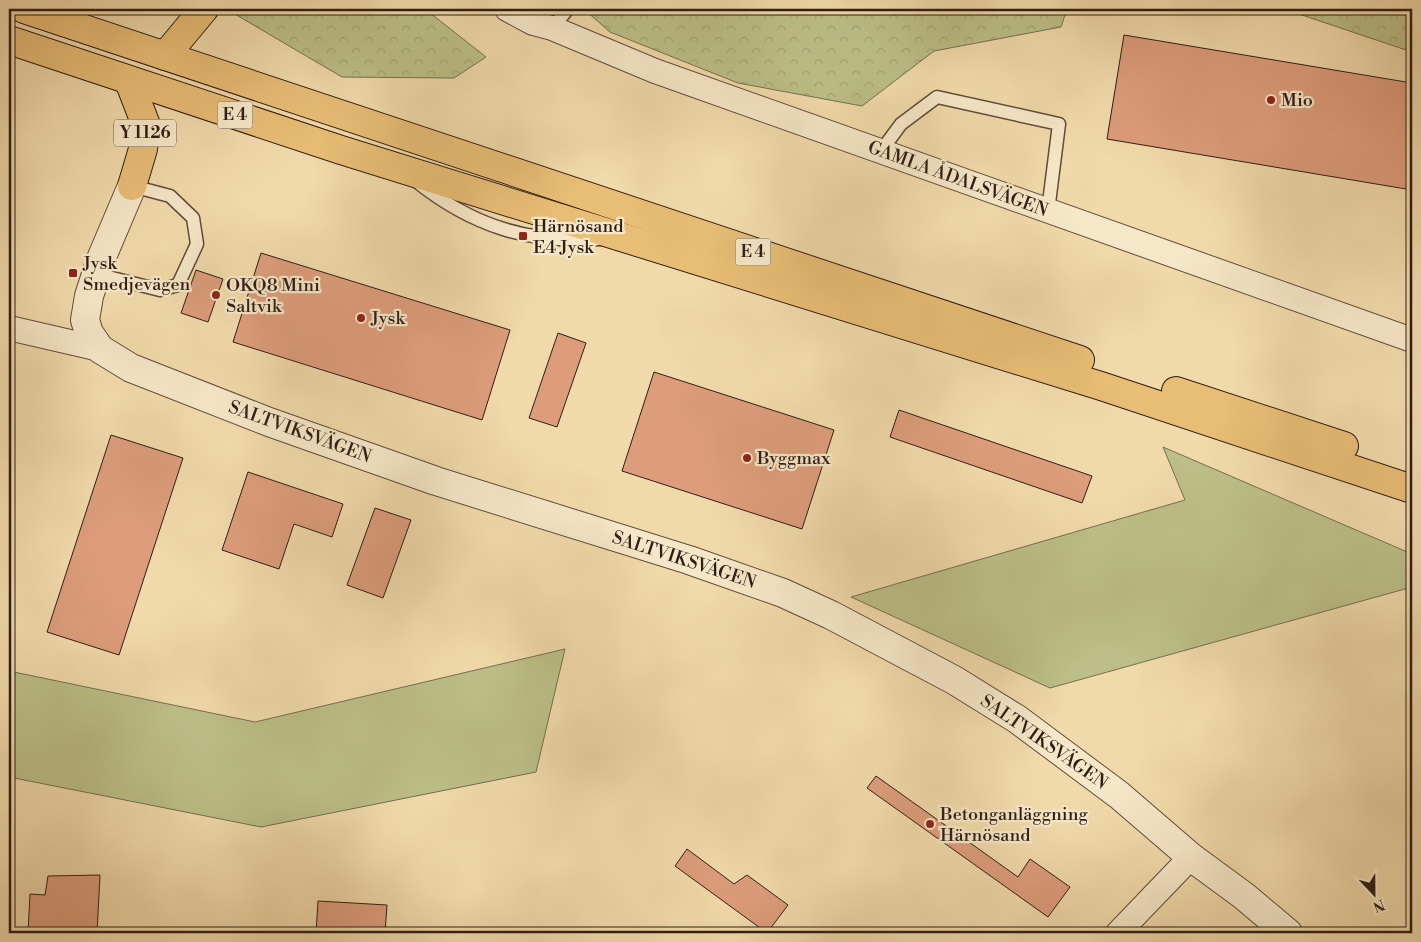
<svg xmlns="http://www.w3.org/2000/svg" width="1421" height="942" viewBox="0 0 1421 942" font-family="'Libre Bodoni',serif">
  <defs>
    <pattern id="forest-crowns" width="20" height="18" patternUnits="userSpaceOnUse" patternTransform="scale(1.25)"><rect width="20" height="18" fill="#bcbf87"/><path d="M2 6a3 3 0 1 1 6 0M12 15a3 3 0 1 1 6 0" fill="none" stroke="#a2a474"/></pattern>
  </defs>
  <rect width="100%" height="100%" fill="#f1daaa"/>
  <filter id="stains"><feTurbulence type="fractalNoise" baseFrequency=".004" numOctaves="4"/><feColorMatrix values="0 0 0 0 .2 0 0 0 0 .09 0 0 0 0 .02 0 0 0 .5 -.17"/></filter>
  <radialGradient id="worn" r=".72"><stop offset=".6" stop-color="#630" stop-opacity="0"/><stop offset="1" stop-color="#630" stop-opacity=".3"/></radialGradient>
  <g fill="#bcbf87" stroke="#766e4e">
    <path d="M1163 447 1412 554V587L1050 688 851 597 1185 500Z"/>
    <path d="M565 649 536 772 261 827 9 777V671L255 722Z"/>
  </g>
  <g fill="url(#forest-crowns)" stroke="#766e4e">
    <path d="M236 9H425L486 57 454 78 342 77 233 13Z"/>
    <path d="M588 9H1067L1061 27 934 51 862 106 738 83 610 32 586 11Z"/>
    <path d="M1270 9H1412V52L1290 11Z"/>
  </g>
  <g fill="#dd9d7b" stroke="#301d15">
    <path d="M1124 35 1412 83V190L1107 139Z"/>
    <path d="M261 253 510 330 482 420 233 342Z"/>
    <path d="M196 270 223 279 208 322 181 313Z"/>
    <path d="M558 333 586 343 557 427 529 418Z"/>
    <path d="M654 372 834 430 802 529 622 471Z"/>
    <path d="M899 410 1092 476 1082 503 890 437Z"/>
    <path d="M111 435 183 458 119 655 47 632Z"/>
    <path d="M248 472 343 504 332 537 294 524 279 569 222 550Z"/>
    <path d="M375 508 411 520 383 598 347 585Z"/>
    <path d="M876 776 1018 877 1030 859 1070 887 1048 917 867 788Z"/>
    <path d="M687 849 734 884 747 875 788 905 767 933 675 866Z"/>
    <path d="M100 875 97 933H28L30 894 45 895 48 876Z"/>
    <path d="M318 901 387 905 385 933H316Z"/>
  </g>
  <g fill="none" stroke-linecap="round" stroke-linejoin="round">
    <g stroke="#604c3a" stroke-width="15">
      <g id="service">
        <path d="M552 28 568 9"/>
        <path d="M881 151 901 124 937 97 1059 124 1048 211"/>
        <path d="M416 181C472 226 529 244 601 239"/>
        <path d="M96 274 160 290 178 285 197 244 193 218 170 196 132 186"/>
      </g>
    </g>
    <g stroke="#604c3a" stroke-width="26">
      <g id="minor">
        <path d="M507 9 533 23 552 28 655 71 1412 340"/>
        <path d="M9 328 100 349"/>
        <path d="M1118 933 1191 857"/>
      </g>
    </g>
    <g stroke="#604c3a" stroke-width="30">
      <path id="tertiary" d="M132 186 101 259 89 296 85 320 89 333 100 349 131 368 269 422 436 481 689 560 783 593 831 615 954 680 1017 719 1119 795 1191 857 1244 896 1288 933"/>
    </g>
    <g stroke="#301d15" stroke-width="30">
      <g id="trunk">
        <path d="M24 9 1080 360"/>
        <path d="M9 40 341 150 1101 386 1412 489"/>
        <path d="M165 56 204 9"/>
        <path d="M129 81 146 125 143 149 132 186"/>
        <path d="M1176 391 1344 446"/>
      </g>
    </g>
    <use href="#service" stroke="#f6e7c8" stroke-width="12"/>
    <use href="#minor" stroke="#f6e7c8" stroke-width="24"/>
    <use href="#tertiary" stroke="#f6e7c8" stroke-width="28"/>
    <use href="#trunk" stroke="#e8bd75" stroke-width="28"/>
  </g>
  <g fill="#8f2418" stroke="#f6e7c8" stroke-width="2">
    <circle cx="1271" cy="100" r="5"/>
    <rect x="518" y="231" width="10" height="10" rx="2.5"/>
    <rect x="68" y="268" width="10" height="10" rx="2.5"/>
    <circle cx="216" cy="295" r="5"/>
    <circle cx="361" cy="318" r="5"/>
    <circle cx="747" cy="458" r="5"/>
    <circle cx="930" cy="824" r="5"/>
  </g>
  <g text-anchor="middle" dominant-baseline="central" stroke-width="4.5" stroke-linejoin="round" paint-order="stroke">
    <g fill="#f6e7c8" stroke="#6b5a4b" stroke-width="1">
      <rect x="217.5" y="101.5" width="35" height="27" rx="4"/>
      <rect x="114" y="119.5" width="62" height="27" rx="4"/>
      <rect x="735.5" y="238.5" width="35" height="27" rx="4"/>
    </g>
    <g font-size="16" font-weight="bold" fill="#301d15">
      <text x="235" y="115">E 4</text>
      <text x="145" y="133">Y 1126</text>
      <text x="753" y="252">E 4</text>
    </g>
    <g font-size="18" fill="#301d15" stroke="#f6e7c8" text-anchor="start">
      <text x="1281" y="100">Mio</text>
      <text x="533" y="226">Härnösand<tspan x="533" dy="21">E4 Jysk</tspan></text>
      <text x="83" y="263">Jysk<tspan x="83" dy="21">Smedjevägen</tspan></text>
      <text x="226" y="285">OKQ8 Mini<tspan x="226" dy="21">Saltvik</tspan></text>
      <text x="371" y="318">Jysk</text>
      <text x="757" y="458">Byggmax</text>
      <text x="940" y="814">Betonganläggning<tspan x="940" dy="21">Härnösand</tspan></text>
    </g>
    <g font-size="18" fill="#301d15" stroke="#f6e7c8">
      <text transform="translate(958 179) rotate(20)">GAMLA ÅDALSVÄGEN</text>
      <text transform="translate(300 432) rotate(20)">SALTVIKSVÄGEN</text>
      <text transform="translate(684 560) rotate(18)">SALTVIKSVÄGEN</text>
      <text transform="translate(1044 742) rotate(35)">SALTVIKSVÄGEN</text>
    </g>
  </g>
  <rect width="1421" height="942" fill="none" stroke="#f1daaa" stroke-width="30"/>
  <rect x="10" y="10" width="1401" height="922" fill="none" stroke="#301d15" stroke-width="2.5"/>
  <rect x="15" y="15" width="1391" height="912" fill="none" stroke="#301d15"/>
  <g transform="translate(1374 894) rotate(158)" stroke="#f6e7c8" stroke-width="4" paint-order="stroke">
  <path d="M0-4L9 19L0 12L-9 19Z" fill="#301d15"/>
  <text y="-8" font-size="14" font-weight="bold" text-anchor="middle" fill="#301d15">N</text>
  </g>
  <rect width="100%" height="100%" filter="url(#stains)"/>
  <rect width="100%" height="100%" fill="url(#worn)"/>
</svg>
